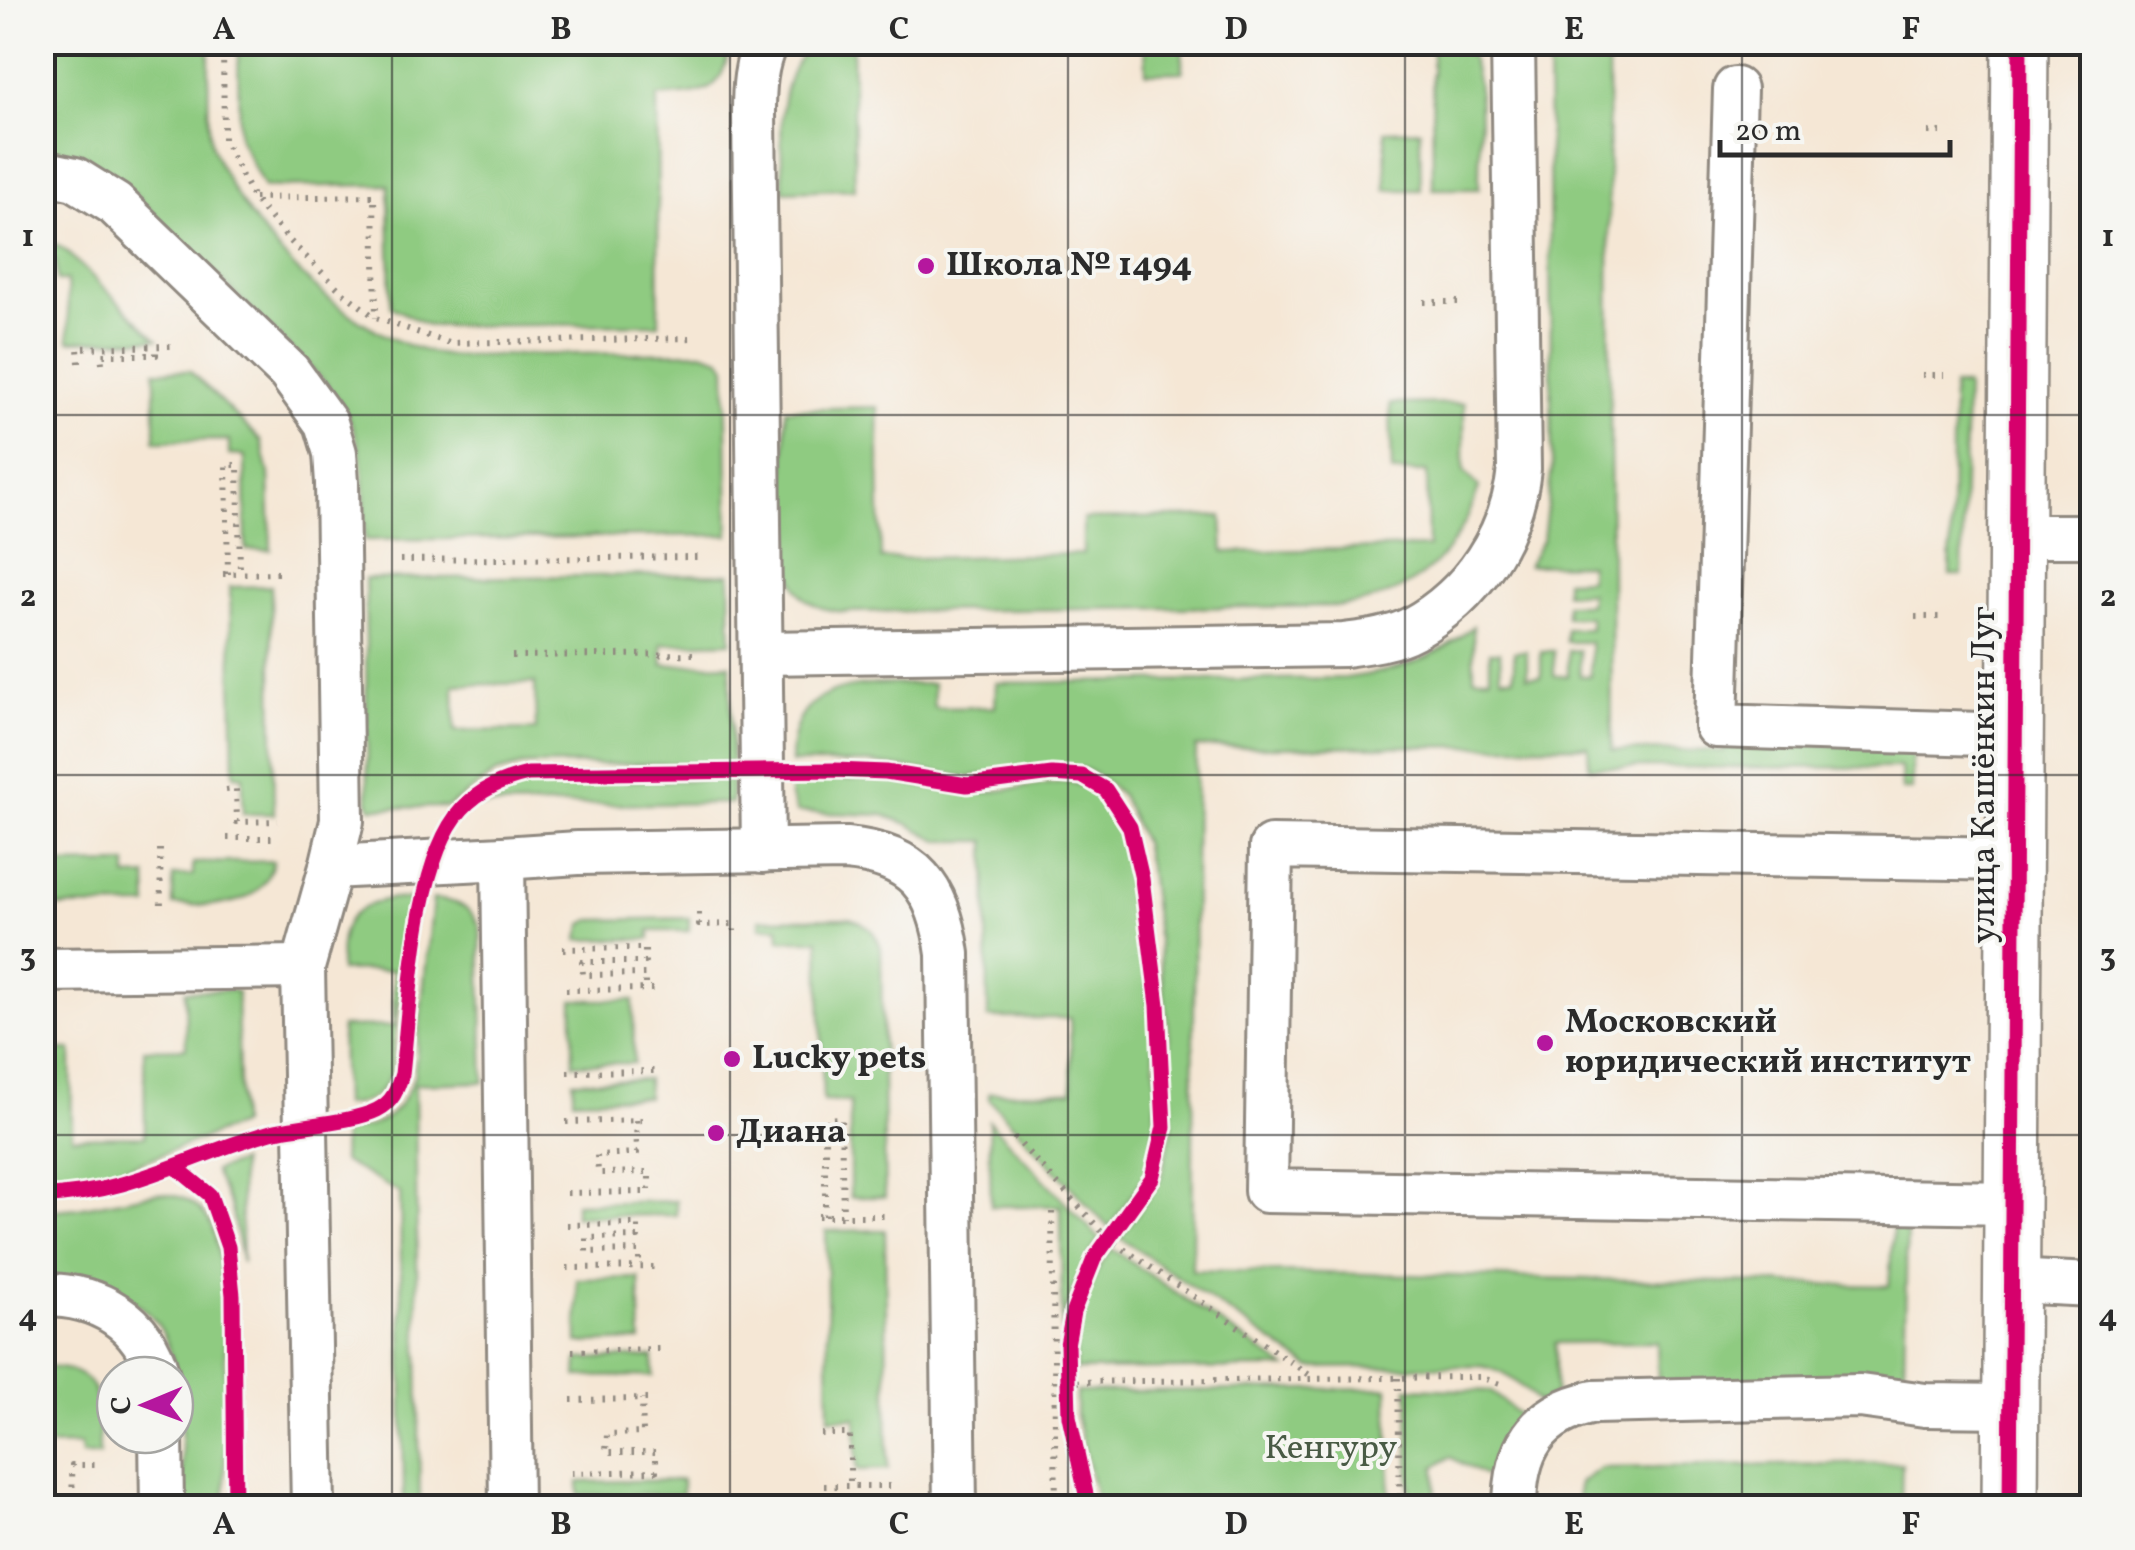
<svg xmlns="http://www.w3.org/2000/svg" width="2135" height="1550" viewBox="0 0 2135 1550" font-family="Vollkorn,serif">
  <rect width="100%" height="100%" fill="#f6f6f2"/>
  <filter id="ink" filterUnits="userSpaceOnUse"><feTurbulence type="fractalNoise" baseFrequency=".01" numOctaves="2"/><feDisplacementMap in="SourceGraphic" scale="20" xChannelSelector="R" yChannelSelector="G"/><feConvolveMatrix kernelMatrix="1 2 1 2 8 2 1 2 1" color-interpolation-filters="sRGB"/></filter>
  <filter id="wash" filterUnits="userSpaceOnUse"><feTurbulence type="fractalNoise" baseFrequency=".0048" numOctaves="4" result="noise"/><feDisplacementMap in="SourceGraphic" scale="40" xChannelSelector="R" yChannelSelector="G"/><feGaussianBlur stdDeviation="2.25" result="paint"/><feColorMatrix in="noise" values="0 0 0 0 0 0 0 0 0 0 0 0 0 0 0 0 0 1.4 0 .05"/><feComposite in="paint" operator="in"/></filter>
  <g filter="url(#wash)">
    <rect width="100%" height="100%" fill="#f5e7d5"/>
    <g fill="#8fcb81" stroke="#5d7b56" stroke-width="2.5" fill-rule="evenodd">
      <path d="M812 42 852 43 855 189 783 191C782 139 772 83 812 42Z"/>
      <path d="M43 43H209C210 68 205 128 213 149 247 237 356 346 452 356L702 352 721 358 726 367 729 535 365 540C364 479 368 435 328 385L115 176 84 156 43 147Z"/>
      <path d="M238 43H730C722 97 704 93 657 97L659 324 429 326 391 307 389 185 264 187 239 138Z"/>
      <path d="M1145 43H1182L1183 72 1146 73Z"/>
      <path d="M1432 43H1465C1487 85 1478 143 1479 189H1433Z"/>
      <path d="M1548 43H1608L1612 750 1724 751 1725 744 1912 745V790H1902L1901 768 1589 767 1588 746 1196 747 1192 1270 1889 1286 1893 1226 1907 1227 1904 1378 1658 1382 1657 1342 1555 1343V1394L1539 1403C1520 1385 1507 1371 1481 1366L1311 1368 1120 1238 1160 1180 1172 1128 1169 1034 1150 878 1143 842 1121 795 1099 776 1084 769 1052 766 968 777 871 763H791C789 674 870 685 933 684L934 708 995 707 996 683 1346 678C1393 672 1437 660 1473 626L1474 677H1490V652H1500L1501 677H1514V652L1527 651V677H1541V651H1554V676H1568V651L1579 650 1580 676H1591L1590 642H1566V629H1590V617H1566V604H1589L1590 593H1565V580L1589 579V564L1528 565 1543 539 1552 467Z"/>
      <path d="M1420 130 1421 190H1386L1385 131Z"/>
      <path d="M43 239 64 249 157 339 69 341 67 281H57L56 260H43Z"/>
      <path d="M155 371H190L261 441 269 474 271 550H246L245 456 229 455V440L155 441Z"/>
      <path d="M1953 386H1966L1962 575H1950Z"/>
      <path d="M1464 403V471L1479 487C1458 555 1414 597 1342 606L843 612C827 610 811 607 801 594 778 567 786 448 786 409L878 407 881 559 1083 554V519L1222 516 1224 552 1428 547 1427 472H1392L1390 404Z"/>
      <path d="M730 574 731 642 662 644 663 665 730 664 732 763 527 765 496 773 448 807 371 808 368 799 365 579ZM535 683 536 730 455 731 454 685Z"/>
      <path d="M271 586 274 814H243V776L234 775 230 587Z"/>
      <path d="M791 778 887 780 947 791 982 793 1068 781 1092 789 1109 804 1122 829 1132 864 1151 1006 1157 1096 1153 1152 1146 1174 1109 1228 989 1099V1093L1072 1091 1070 1018H988L986 841H939L908 824 883 815 797 812 790 795Z"/>
      <path d="M732 779 731 803 478 806 503 789 528 782Z"/>
      <path d="M273 861C262 911 215 905 173 905V876L193 875V863Z"/>
      <path d="M127 864V877L147 876 148 906 43 907V865Z"/>
      <path d="M389 899H412L391 1072C382 1097 368 1104 343 1105L341 1027 394 1026 393 970 340 971C340 928 343 909 389 899Z"/>
      <path d="M433 899C457 901 470 905 480 927L484 1082 415 1084 420 1507 404 1508 400 1193 342 1161 343 1131C384 1127 399 1114 414 1077Z"/>
      <path d="M689 918V931H650V939L578 940 583 924 591 920Z"/>
      <path d="M849 918C867 923 875 931 881 948L885 1197H850V1102L823 1101 819 940H780L779 927H760V919Z"/>
      <path d="M231 990 237 992 240 1125C175 1146 113 1182 43 1182V1050H71L72 1137 145 1136 144 1049 186 1048 185 991Z"/>
      <path d="M573 1000H633L634 1063 573 1064Z"/>
      <path d="M647 1079V1097L573 1099V1081Z"/>
      <path d="M989 1121 1100 1239C1079 1267 1068 1298 1062 1331L1061 1206H991Z"/>
      <path d="M240 1162 242 1263 231 1208 214 1171Z"/>
      <path d="M157 1193C179 1194 197 1201 209 1221 232 1259 224 1452 225 1507H182C181 1454 190 1346 144 1309 116 1286 77 1282 43 1276L42 1211 78 1208Z"/>
      <path d="M676 1201V1215L575 1216V1203Z"/>
      <path d="M885 1230 888 1469 857 1470 856 1418H829L826 1231Z"/>
      <path d="M1111 1249H1112L1286 1368 1075 1370C1075 1328 1084 1283 1111 1249Z"/>
      <path d="M639 1278 641 1341 578 1343 577 1279Z"/>
      <path d="M653 1357V1376L577 1377 578 1359Z"/>
      <path d="M42 1367C107 1366 98 1405 99 1455H81L80 1445 43 1446Z"/>
      <path d="M1388 1388 1390 1507H1098L1076 1415V1392Z"/>
      <path d="M1408 1388 1490 1391 1522 1417 1504 1447 1494 1481 1450 1457 1435 1467 1436 1507H1410Z"/>
      <path d="M1902 1463 1901 1507H1575L1580 1483 1600 1468Z"/>
      <path d="M682 1480V1494L579 1495V1482Z"/>
    </g>
  </g>
  <g filter="url(#ink)">
    <g fill="none" stroke-linecap="round" stroke-linejoin="round">
      <g stroke="#908980" stroke-width="48">
        <g id="lane">
          <path d="M1735 89 1716 726 2015 735"/>
          <path d="M42 172 75 179 115 204 289 372 326 423 335 453 337 483 342 821 331 867"/>
          <path d="M2017 536H2092"/>
          <path d="M761 653 1344 645C1367 642 1393 639 1413 628 1473 595 1512 535 1519 469L1513 42"/>
          <path d="M763 851 754 113C754 89 755 64 766 42"/>
          <path d="M503 858 578 853 846 849C915 855 939 887 948 954L955 1508"/>
          <path d="M42 970 303 967"/>
          <path d="M2012 1203 1266 1191 1271 847 2015 859"/>
          <path d="M2012 1281 2092 1285"/>
          <path d="M42 1295C98 1294 143 1320 158 1375"/>
          <path d="M161 1435 162 1508"/>
          <path d="M313 1508 303 967 331 867 503 858 511 1508"/>
          <path d="M1515 1508C1515 1450 1535 1414 1594 1402L1860 1396 1925 1405 2011 1406"/>
        </g>
      </g>
      <g stroke="#908980" stroke-width="60">
        <path id="street" d="M2010 1508 2020 42"/>
      </g>
      <g stroke="#908980" stroke-width="6" stroke-dasharray="2.5 8" stroke-linecap="butt">
        <path d="M223 42 224 140 253 198 288 239 340 290 376 318 449 343 695 338"/>
        <path d="M1928 132H1949"/>
        <path d="M254 198 374 196 376 318"/>
        <path d="M42 268H48V285H42"/>
        <path d="M1424 302H1458"/>
        <path d="M79 363 78 348 172 346"/>
        <path d="M102 363 101 355H156V347"/>
        <path d="M1922 375H1944"/>
        <path d="M400 560 698 557"/>
        <path d="M223 574 278 573"/>
        <path d="M228 574 226 465H238L240 573"/>
        <path d="M1915 617H1939"/>
        <path d="M512 656 699 654"/>
        <path d="M226 790 236 789 237 822 278 821"/>
        <path d="M227 838H276"/>
        <path d="M160 849 161 908"/>
        <path d="M699 913V925L734 924V931"/>
        <path d="M563 949 645 948V962H582L583 975 645 974V989"/>
        <path d="M566 990 654 989"/>
        <path d="M567 1072 656 1071"/>
        <path d="M566 1122 645 1120"/>
        <path d="M1014 1137 1109 1239 1314 1378"/>
        <path d="M567 1193 649 1192V1172L598 1173 597 1155 637 1153 636 1120"/>
        <path d="M1052 1212 1056 1508"/>
        <path d="M818 1216H891"/>
        <path d="M825 1216V1119L841 1118 843 1216"/>
        <path d="M567 1225 638 1224V1237L586 1238V1252L639 1251V1267"/>
        <path d="M567 1268 659 1267"/>
        <path d="M572 1351 661 1349"/>
        <path d="M1398 1378 1400 1508"/>
        <path d="M1067 1382 1463 1377H1480L1500 1384"/>
        <path d="M571 1400 650 1399"/>
        <path d="M821 1434H850V1486"/>
        <path d="M571 1473 656 1471V1452H606L607 1434 643 1433 642 1399"/>
        <path d="M824 1486H894"/>
        <path d="M570 1504 644 1503V1508"/>
        <path d="M73 1508 72 1465H102"/>
      </g>
      <use href="#lane" stroke="#fff" stroke-width="42"/>
      <use href="#street" stroke="#fff" stroke-width="55"/>
      <g stroke="#f6f6f2" stroke-width="21">
        <g id="cycleway">
          <path d="M177 1168 210 1195 228 1247 233 1295 235 1508"/>
          <path d="M42 1196C129 1195 192 1154 271 1132 301 1125 353 1122 377 1110 393 1102 397 1090 402 1074 410 1004 414 861 462 809 480 789 503 780 528 774L835 770 886 772 967 785 1052 774 1082 776 1106 790 1130 827 1142 879 1158 1005 1164 1127 1152 1178 1094 1259 1073 1312 1067 1345 1069 1416 1089 1508"/>
          <path d="M2010 1508 2020 42"/>
        </g>
      </g>
      <use href="#cycleway" stroke="#d6006c" stroke-width="15"/>
    </g>
  </g>
  <path fill="none" stroke="#2b2b2b" stroke-width="2.5" stroke-opacity="0.55" d="M392 42V1508M730 42V1508M1068 42V1508M1405 42V1508M1742 42V1508M42 415H2092M42 775H2092M42 1135H2092"/>
  <g fill="#b5179e" stroke="#f6f6f2" stroke-width="4">
    <circle cx="926" cy="266" r="10"/>
    <circle cx="1545" cy="1043" r="10"/>
    <circle cx="732" cy="1059" r="10"/>
    <circle cx="716" cy="1133" r="10"/>
  </g>
  <g text-anchor="middle" dominant-baseline="central" stroke-width="8" stroke-linejoin="round" paint-order="stroke">
    <g font-size="35" font-weight="bold" fill="#2b2b2b" stroke="#f6f6f2" text-anchor="start">
      <text x="946" y="266">Школа № 1494</text>
      <text x="1565" y="1023">Московский<tspan x="1565" dy="40">юридический институт</tspan></text>
      <text x="752" y="1059">Lucky pets</text>
      <text x="736" y="1133">Диана</text>
    </g>
    <g font-size="35" fill="#2b2b2b" stroke="#f6f6f2">
      <text transform="translate(1985 775) rotate(-90)">улица Кашёнкин Луг</text>
    </g>
    <g font-size="35" fill="#495b45" stroke="#f6f6f2">
      <text x="1331" y="1449">Кенгуру</text>
    </g>
  </g>
  <rect width="2135" height="1550" fill="none" stroke="#f6f6f2" stroke-width="110"/>
  <g transform="translate(145 1405) rotate(269)"><circle r="48" fill="#f6f6f2" stroke="#a5a5a2" stroke-width="2.5"/>
  <path d="M0-8L18 38L0 25L-18 38Z" fill="#b5179e"/>
  <text y="-15" font-size="28" font-weight="bold" text-anchor="middle" fill="#2b2b2b">С</text>
  </g>
  <path d="M1720 140v15h230v-15" fill="none" stroke="#2b2b2b" stroke-width="5"/>
  <text x="1735" y="140" font-size="30" fill="#2b2b2b" stroke="#f6f6f2" stroke-width="8" paint-order="stroke">20 m</text>
  <rect x="55" y="55" width="2025" height="1440" fill="none" stroke="#2b2b2b" stroke-width="4"/>
  <g font-size="32" text-anchor="middle" font-weight="bold" fill="#2b2b2b">
    <text x="224" y="39">A</text>
    <text x="561" y="39">B</text>
    <text x="899" y="39">C</text>
    <text x="1236" y="39">D</text>
    <text x="1574" y="39">E</text>
    <text x="1911" y="39">F</text>
    <text x="28" y="246">1</text>
    <text x="2108" y="246">1</text>
    <text x="28" y="606">2</text>
    <text x="2108" y="606">2</text>
    <text x="28" y="966">3</text>
    <text x="2108" y="966">3</text>
    <text x="28" y="1326">4</text>
    <text x="2108" y="1326">4</text>
    <text x="224" y="1534">A</text>
    <text x="561" y="1534">B</text>
    <text x="899" y="1534">C</text>
    <text x="1236" y="1534">D</text>
    <text x="1574" y="1534">E</text>
    <text x="1911" y="1534">F</text>
  </g>
</svg>
